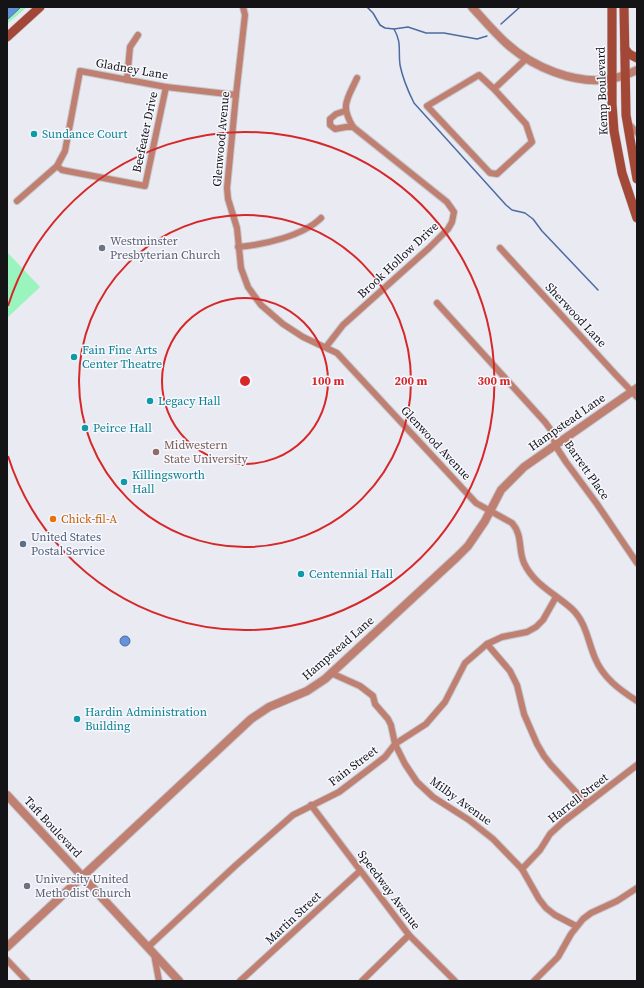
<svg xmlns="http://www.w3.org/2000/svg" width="644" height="988" viewBox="0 0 644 988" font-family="'Source Serif 4',serif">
  <rect width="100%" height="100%" fill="#eaeaf3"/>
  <g fill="#99f5bd">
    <path d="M7 7H27L7 24Z"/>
    <path d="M7 252 40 287 7 318Z"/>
  </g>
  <g fill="#6492dc" stroke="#4c6ca1">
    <path d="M7 7H21L7 20Z"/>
    <circle cx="125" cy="641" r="5"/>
  </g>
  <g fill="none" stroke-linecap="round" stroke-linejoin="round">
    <g stroke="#4c6ca1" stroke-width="1.5">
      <path d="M367 7 373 13 380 25 385 28 394 29 408 27 426 33H444L477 39 487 36"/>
      <path d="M501 24 520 7"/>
      <path d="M394 29C402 43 398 50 400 65 403 80 407 89 414 103L506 205 512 210 525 213 533 219 542 231 598 290"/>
    </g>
    <g stroke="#c8c8d0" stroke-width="8">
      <g id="minor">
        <path d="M243 7 245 15 236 95 227 188 228 199 237 228 241 268 248 287 261 305 283 324 303 337 337 353 476 503 512 523C523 535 518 550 524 563 534 585 556 594 572 609 586 622 588 642 595 658 603 678 620 690 637 701"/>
        <path d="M127 80 130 47 138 35"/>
        <path d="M494 89 479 75 427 106 490 173 497 174 532 142 526 124 494 89 527 58"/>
        <path d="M345 111 336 114 330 119V125L335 129 346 127H353"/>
        <path d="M627 122 637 133"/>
        <path d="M57 166 62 170 145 186 166 87"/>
        <path d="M17 201 57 166 65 151 80 71 166 87 236 95"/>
        <path d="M238 247C263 245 303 236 321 218"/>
        <path d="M500 248 616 375 637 397"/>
        <path d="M437 303 545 422 553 433 555 445 566 462 597 504 637 563"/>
        <path d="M326 347 343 325 429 248 448 229 452 222 454 212 447 202 353 127C340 105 347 100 357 78"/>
        <path d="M487 644 510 671 517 685 524 714 537 744 544 756 551 765 586 803"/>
        <path d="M331 673 360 686 373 696 375 704 388 719 391 725 395 744 405 764 417 782 433 797 469 820 493 839 522 869 539 899 546 908 555 915 576 926"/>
        <path d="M311 805 409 935 455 981"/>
        <path d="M522 869 540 850 550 834 563 822 637 765"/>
        <path d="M148 947 235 866 293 815 339 792 385 757 395 744 426 724 445 702 465 663 487 644 502 637 527 632 536 627 543 620 556 597"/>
        <path d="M154 954 159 981"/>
        <path d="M7 960 27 981"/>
        <path d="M240 981 360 871"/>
        <path d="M362 981 409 935"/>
        <path d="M534 981 558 957 571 934 583 919 591 913 617 901 637 888"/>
      </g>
    </g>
    <g stroke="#c8c8d0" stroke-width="10">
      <g id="tertiary">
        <path d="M472 7C483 19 494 32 506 43 532 67 575 85 611 79 620 77 629 74 637 70"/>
        <path d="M7 795 179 981"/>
        <path d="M7 947 251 719 269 707 307 691 325 679 457 557 468 546 485 521 501 490 524 467 637 388"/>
      </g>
    </g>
    <g stroke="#c8c8d0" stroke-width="10">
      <g id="secondary">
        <path d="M612 7V104L614 131 622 173 637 218"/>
        <path d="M624 7 626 115 637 179"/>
        <path d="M7 37 40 7"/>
        <path d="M625 49 629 54 637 58"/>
      </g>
    </g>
    <use href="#minor" stroke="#bf8071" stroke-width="6"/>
    <use href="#tertiary" stroke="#bf8071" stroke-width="8"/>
    <use href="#secondary" stroke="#a34836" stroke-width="9"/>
  </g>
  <g fill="none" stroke="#d62828" stroke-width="2">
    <circle cx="245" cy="381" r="83"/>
    <circle cx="245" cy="381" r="166"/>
    <path d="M8 306A249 249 0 1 1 8 456"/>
  </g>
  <g fill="#0f9aa8" stroke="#f8f8ff" stroke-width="1.5">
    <circle cx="34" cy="134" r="4"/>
    <circle cx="74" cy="357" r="4"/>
    <circle cx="150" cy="401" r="4"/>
    <circle cx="85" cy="428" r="4"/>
    <circle cx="124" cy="482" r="4"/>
    <circle cx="301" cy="574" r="4"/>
    <circle cx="77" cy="719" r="4"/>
  </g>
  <g fill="#6b7280" stroke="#f8f8ff" stroke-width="1.5">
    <circle cx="102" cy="248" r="4"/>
    <circle cx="27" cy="886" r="4"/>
  </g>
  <circle fill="#8d6e63" stroke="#f8f8ff" stroke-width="1.5" cx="156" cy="452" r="4"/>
  <circle fill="#e8710a" stroke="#f8f8ff" stroke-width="1.5" cx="53" cy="519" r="4"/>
  <circle fill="#5c6f8a" stroke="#f8f8ff" stroke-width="1.5" cx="23" cy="544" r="4"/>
  <g text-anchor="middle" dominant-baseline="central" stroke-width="3" stroke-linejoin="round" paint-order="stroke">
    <g font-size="12" fill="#141417" stroke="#f8f8ff">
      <text transform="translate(132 69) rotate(10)">Gladney Lane</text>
      <text transform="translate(602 91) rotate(-92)">Kemp Boulevard</text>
      <text transform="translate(145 132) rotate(-78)">Beefeater Drive</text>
      <text transform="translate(221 139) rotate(-85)">Glenwood Avenue</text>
      <text transform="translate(398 260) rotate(-43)">Brook Hollow Drive</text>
      <text transform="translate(576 315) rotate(47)">Sherwood Lane</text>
      <text transform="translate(567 422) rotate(-35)">Hampstead Lane</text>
      <text transform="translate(436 443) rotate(47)">Glenwood Avenue</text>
      <text transform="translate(587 470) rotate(55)">Barrett Place</text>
      <text transform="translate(338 648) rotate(-41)">Hampstead Lane</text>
      <text transform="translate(353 766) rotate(-37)">Fain Street</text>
      <text transform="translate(578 798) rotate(-38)">Harrell Street</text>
      <text transform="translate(461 801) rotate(36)">Milby Avenue</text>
      <text transform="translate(53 827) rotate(47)">Taft Boulevard</text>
      <text transform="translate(389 890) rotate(53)">Speedway Avenue</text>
      <text transform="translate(293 918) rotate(-43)">Martin Street</text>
    </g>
    <g font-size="12" fill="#0d838f" stroke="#f8f8ff" text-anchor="start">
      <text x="42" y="134">Sundance Court</text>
      <text x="82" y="350">Fain Fine Arts<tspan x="82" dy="14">Center Theatre</tspan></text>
      <text x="158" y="401">Legacy Hall</text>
      <text x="93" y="428">Peirce Hall</text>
      <text x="132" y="475">Killingsworth<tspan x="132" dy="14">Hall</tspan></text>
      <text x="309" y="574">Centennial Hall</text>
      <text x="85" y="712">Hardin Administration<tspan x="85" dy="14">Building</tspan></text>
    </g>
    <g font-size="12" fill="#5b616d" stroke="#f8f8ff" text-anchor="start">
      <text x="110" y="241">Westminster<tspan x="110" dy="14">Presbyterian Church</tspan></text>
      <text x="35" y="879">University United<tspan x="35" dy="14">Methodist Church</tspan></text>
    </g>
    <g font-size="12" fill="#785e54" stroke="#f8f8ff" text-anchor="start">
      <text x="164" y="445">Midwestern<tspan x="164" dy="14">State University</tspan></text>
    </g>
    <g font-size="12" fill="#c56008" stroke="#f8f8ff" text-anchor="start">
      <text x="61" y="519">Chick-fil-A</text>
    </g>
    <g font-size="12" fill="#4e5e75" stroke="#f8f8ff" text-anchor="start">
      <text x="31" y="537">United States<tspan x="31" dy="14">Postal Service</tspan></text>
    </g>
  </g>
  <circle cx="245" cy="381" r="6" fill="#d62828" stroke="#f8f8ff" stroke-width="2"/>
  <g font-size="12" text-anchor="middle" font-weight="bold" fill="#d62828" stroke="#f8f8ff" stroke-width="3" stroke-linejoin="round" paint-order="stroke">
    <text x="328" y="385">100 m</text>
    <text x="411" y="385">200 m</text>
    <text x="494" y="385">300 m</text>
  </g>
  <rect width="644" height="988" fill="none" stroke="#141417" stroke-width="16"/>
</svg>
